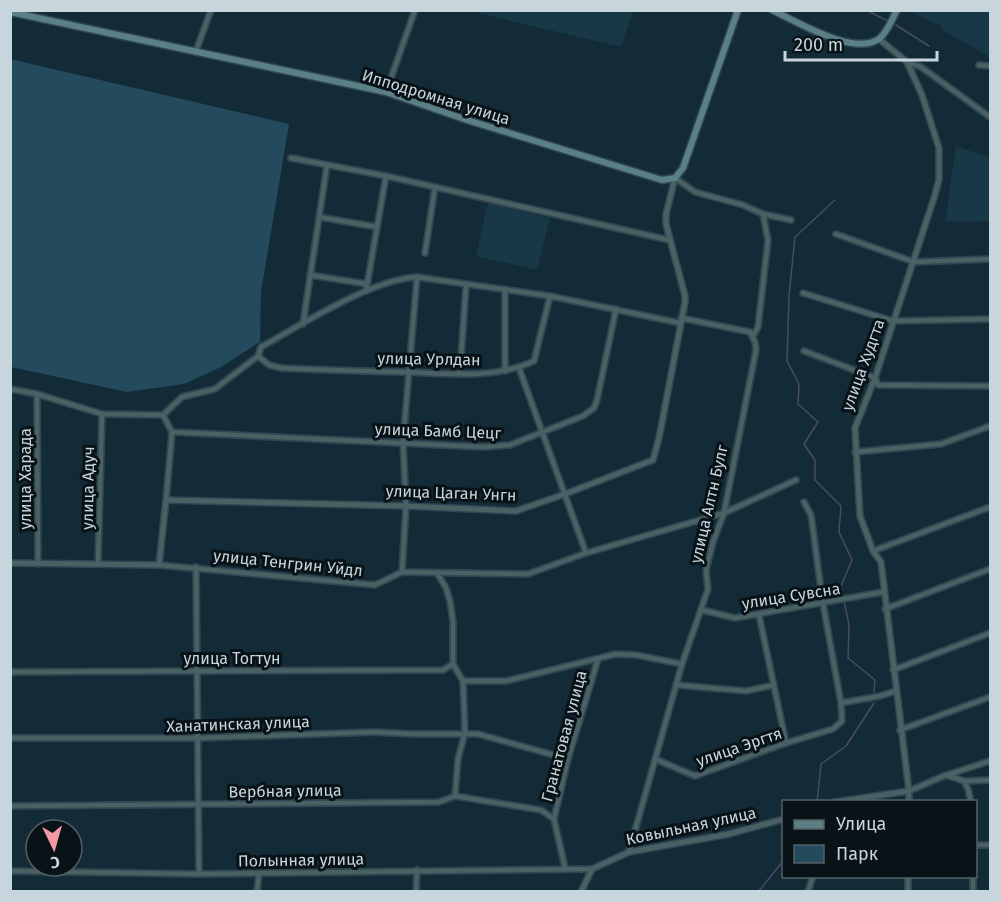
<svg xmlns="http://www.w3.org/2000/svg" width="1001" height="902" viewBox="0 0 1001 902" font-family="'Fira Sans',sans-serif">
  <rect width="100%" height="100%" fill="#132b37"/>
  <g fill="#183847">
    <path d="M478 11 633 10V11L621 47 478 13Z"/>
    <path d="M909 11H990V57L941 29 942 26Z"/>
    <path d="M956 146 990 158V221L945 222Z"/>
    <path d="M488 203 550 218 537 270 476 256Z"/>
  </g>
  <path fill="#244a5d" d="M10 59 289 124 261 292 260 342 221 367 184 384 127 392 11 367Z"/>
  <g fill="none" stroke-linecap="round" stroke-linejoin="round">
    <g stroke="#4a4a63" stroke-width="1.5">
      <path d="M866 10 888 21"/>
      <path d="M896 25 929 46"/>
      <path d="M835 200 795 237 789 296 787 361 799 384 798 404 818 422 804 444 815 460V480L841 506 839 532 852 560 841 586 843 597"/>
      <path d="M844 601 849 625 848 658 875 680 874 692"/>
      <path d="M817 802 821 764 846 746 874 703"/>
      <path d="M758 892 784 860"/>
    </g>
    <g stroke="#304652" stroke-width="8">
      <g id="minor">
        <path d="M196 51 211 10"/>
        <path d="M907 62 921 67 990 117"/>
        <path d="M979 65 990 66"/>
        <path d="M386 92 415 10"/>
        <path d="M291 158 386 176 669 240"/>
        <path d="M675 178 695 192 743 205 763 214 768 240 758 327 753 336"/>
        <path d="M763 214 791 220"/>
        <path d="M319 217 377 227"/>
        <path d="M836 234 914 262 990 259"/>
        <path d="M425 253 435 187"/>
        <path d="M310 275 367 284"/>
        <path d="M366 291 386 176"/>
        <path d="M803 293 893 321 990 319"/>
        <path d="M303 324 327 165"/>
        <path d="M804 351 875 378 878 385 990 386"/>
        <path d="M258 356 269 365 281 368C321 370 361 371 401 372 445 373 494 380 534 361L550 296"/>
        <path d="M519 368 586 553"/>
        <path d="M505 371V289"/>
        <path d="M460 374 466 285"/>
        <path d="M10 389 37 394 102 414 163 415"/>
        <path d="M37 394 38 564"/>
        <path d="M163 415 182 397 215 389 258 356 261 347C301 325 372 279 417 277L550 296 680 323"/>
        <path d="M163 415 172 432 166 500"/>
        <path d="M172 432 483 447 510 445 583 416 594 408 597 400 616 309"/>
        <path d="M855 452 941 444 990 426"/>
        <path d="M873 551 990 507"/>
        <path d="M98 564 102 414"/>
        <path d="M159 565 375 585 402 572 528 574 586 553 724 513 796 480"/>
        <path d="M196 567 199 874"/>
        <path d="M402 572 406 506 403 442 417 277"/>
        <path d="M437 573 446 588 450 601 453 622V664L463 681 465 733 458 759 455 796"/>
        <path d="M885 609 990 569"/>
        <path d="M702 610 735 618 883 592"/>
        <path d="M759 615 786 743"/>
        <path d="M893 670 990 633"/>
        <path d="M10 672 443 670 453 664"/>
        <path d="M463 681H506L616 654 636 655 682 664"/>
        <path d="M677 685 746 691 774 685"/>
        <path d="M841 703 880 696 896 691"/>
        <path d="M900 730 990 697"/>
        <path d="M10 738H199L375 732 413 734H478L568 759"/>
        <path d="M655 759 695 776 786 743 833 729 842 721 841 703 823 604 811 515 804 502"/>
        <path d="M947 775 990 761"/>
        <path d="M964 781 968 789 971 802"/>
        <path d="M909 802V791L946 775 964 781 990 780"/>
        <path d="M10 806 439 802 455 796 541 810 554 819"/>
        <path d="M976 845H990"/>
        <path d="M629 852 682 664 708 589 706 570 713 542 724 513 756 350 755 342 750 332 681 318"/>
        <path d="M565 868 554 819 568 759 598 659"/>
        <path d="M10 871 199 874 592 869"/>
        <path d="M257 892 259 873"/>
        <path d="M416 892 417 870"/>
        <path d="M808 892 813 876"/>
        <path d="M908 892V876"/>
        <path d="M973 892V876"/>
      </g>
    </g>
    <g stroke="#304652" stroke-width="8">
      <g id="tertiary">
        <path d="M10 563 159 565 166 500 406 506 516 511 565 494 653 460 659 438 685 302V296L666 224V214L675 178"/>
        <path d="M835 802 909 791 881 562 873 551 860 516 855 428 875 378 934 198 939 180V148L922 95 907 62 879 39"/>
        <path d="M581 892 592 869 629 852 729 834 784 819"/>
      </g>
    </g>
    <g stroke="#304652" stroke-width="9">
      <g id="secondary">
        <path d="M772 10C796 21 856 58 880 38 888 31 892 19 897 10"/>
        <path d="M10 12 386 92 467 120 662 180 675 178 683 168 738 10"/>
      </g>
    </g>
    <use href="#minor" stroke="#496163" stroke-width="4.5"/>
    <use href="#tertiary" stroke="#496163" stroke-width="5"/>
    <use href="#secondary" stroke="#5a8085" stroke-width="6"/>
  </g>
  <g text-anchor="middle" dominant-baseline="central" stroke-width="6" stroke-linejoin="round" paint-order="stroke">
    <g font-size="16" fill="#c7d5dd" stroke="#081217">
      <text transform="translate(436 97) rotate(17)">Ипподромная улица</text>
      <text transform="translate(429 359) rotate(1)">улица Урлдан</text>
      <text transform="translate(863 365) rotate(-70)">улица Худгта</text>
      <text transform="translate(438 431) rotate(2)">улица Бамб Цецг</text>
      <text transform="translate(25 479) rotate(-90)">улица Харада</text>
      <text transform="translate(88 488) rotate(-89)">улица Адуч</text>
      <text transform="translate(451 493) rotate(2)">улица Цаган Унгн</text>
      <text transform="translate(709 504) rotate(-77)">улица Алтн Булг</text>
      <text transform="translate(288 563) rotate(6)">улица Тенгрин Уйдл</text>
      <text transform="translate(791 596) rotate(-9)">улица Сувсна</text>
      <text x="232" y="658">улица Тогтун</text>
      <text transform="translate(238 724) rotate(-2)">Ханатинская улица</text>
      <text transform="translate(564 736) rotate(-75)">Гранатовая улица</text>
      <text transform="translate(739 747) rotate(-19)">улица Эргтя</text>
      <text transform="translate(285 791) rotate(-1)">Вербная улица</text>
      <text transform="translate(691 826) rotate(-12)">Ковыльная улица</text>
      <text transform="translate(301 860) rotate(-1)">Полынная улица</text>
    </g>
  </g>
  <rect width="1001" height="902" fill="none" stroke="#c7d5dd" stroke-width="24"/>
  <rect x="782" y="800" width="195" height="78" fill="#081217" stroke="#546066" stroke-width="1.5"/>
  <rect x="794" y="820" width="30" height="9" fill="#5a8085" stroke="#546066" stroke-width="1.5"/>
  <text x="836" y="830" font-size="18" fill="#c7d5dd">Улица</text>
  <rect x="794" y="845" width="30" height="18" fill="#244a5d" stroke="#546066" stroke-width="1.5"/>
  <text x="836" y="860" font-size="18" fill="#c7d5dd">Парк</text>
  <g transform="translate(54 848) rotate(175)"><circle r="28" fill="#081217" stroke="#546066" stroke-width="1.5"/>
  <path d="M0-4.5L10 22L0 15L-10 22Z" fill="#f49aa6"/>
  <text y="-9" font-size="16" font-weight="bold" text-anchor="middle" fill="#c7d5dd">С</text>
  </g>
  <path d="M785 51v9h152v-9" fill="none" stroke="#c7d5dd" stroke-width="3"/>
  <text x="794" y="51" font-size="18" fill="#c7d5dd" stroke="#081217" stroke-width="4.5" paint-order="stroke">200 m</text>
</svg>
